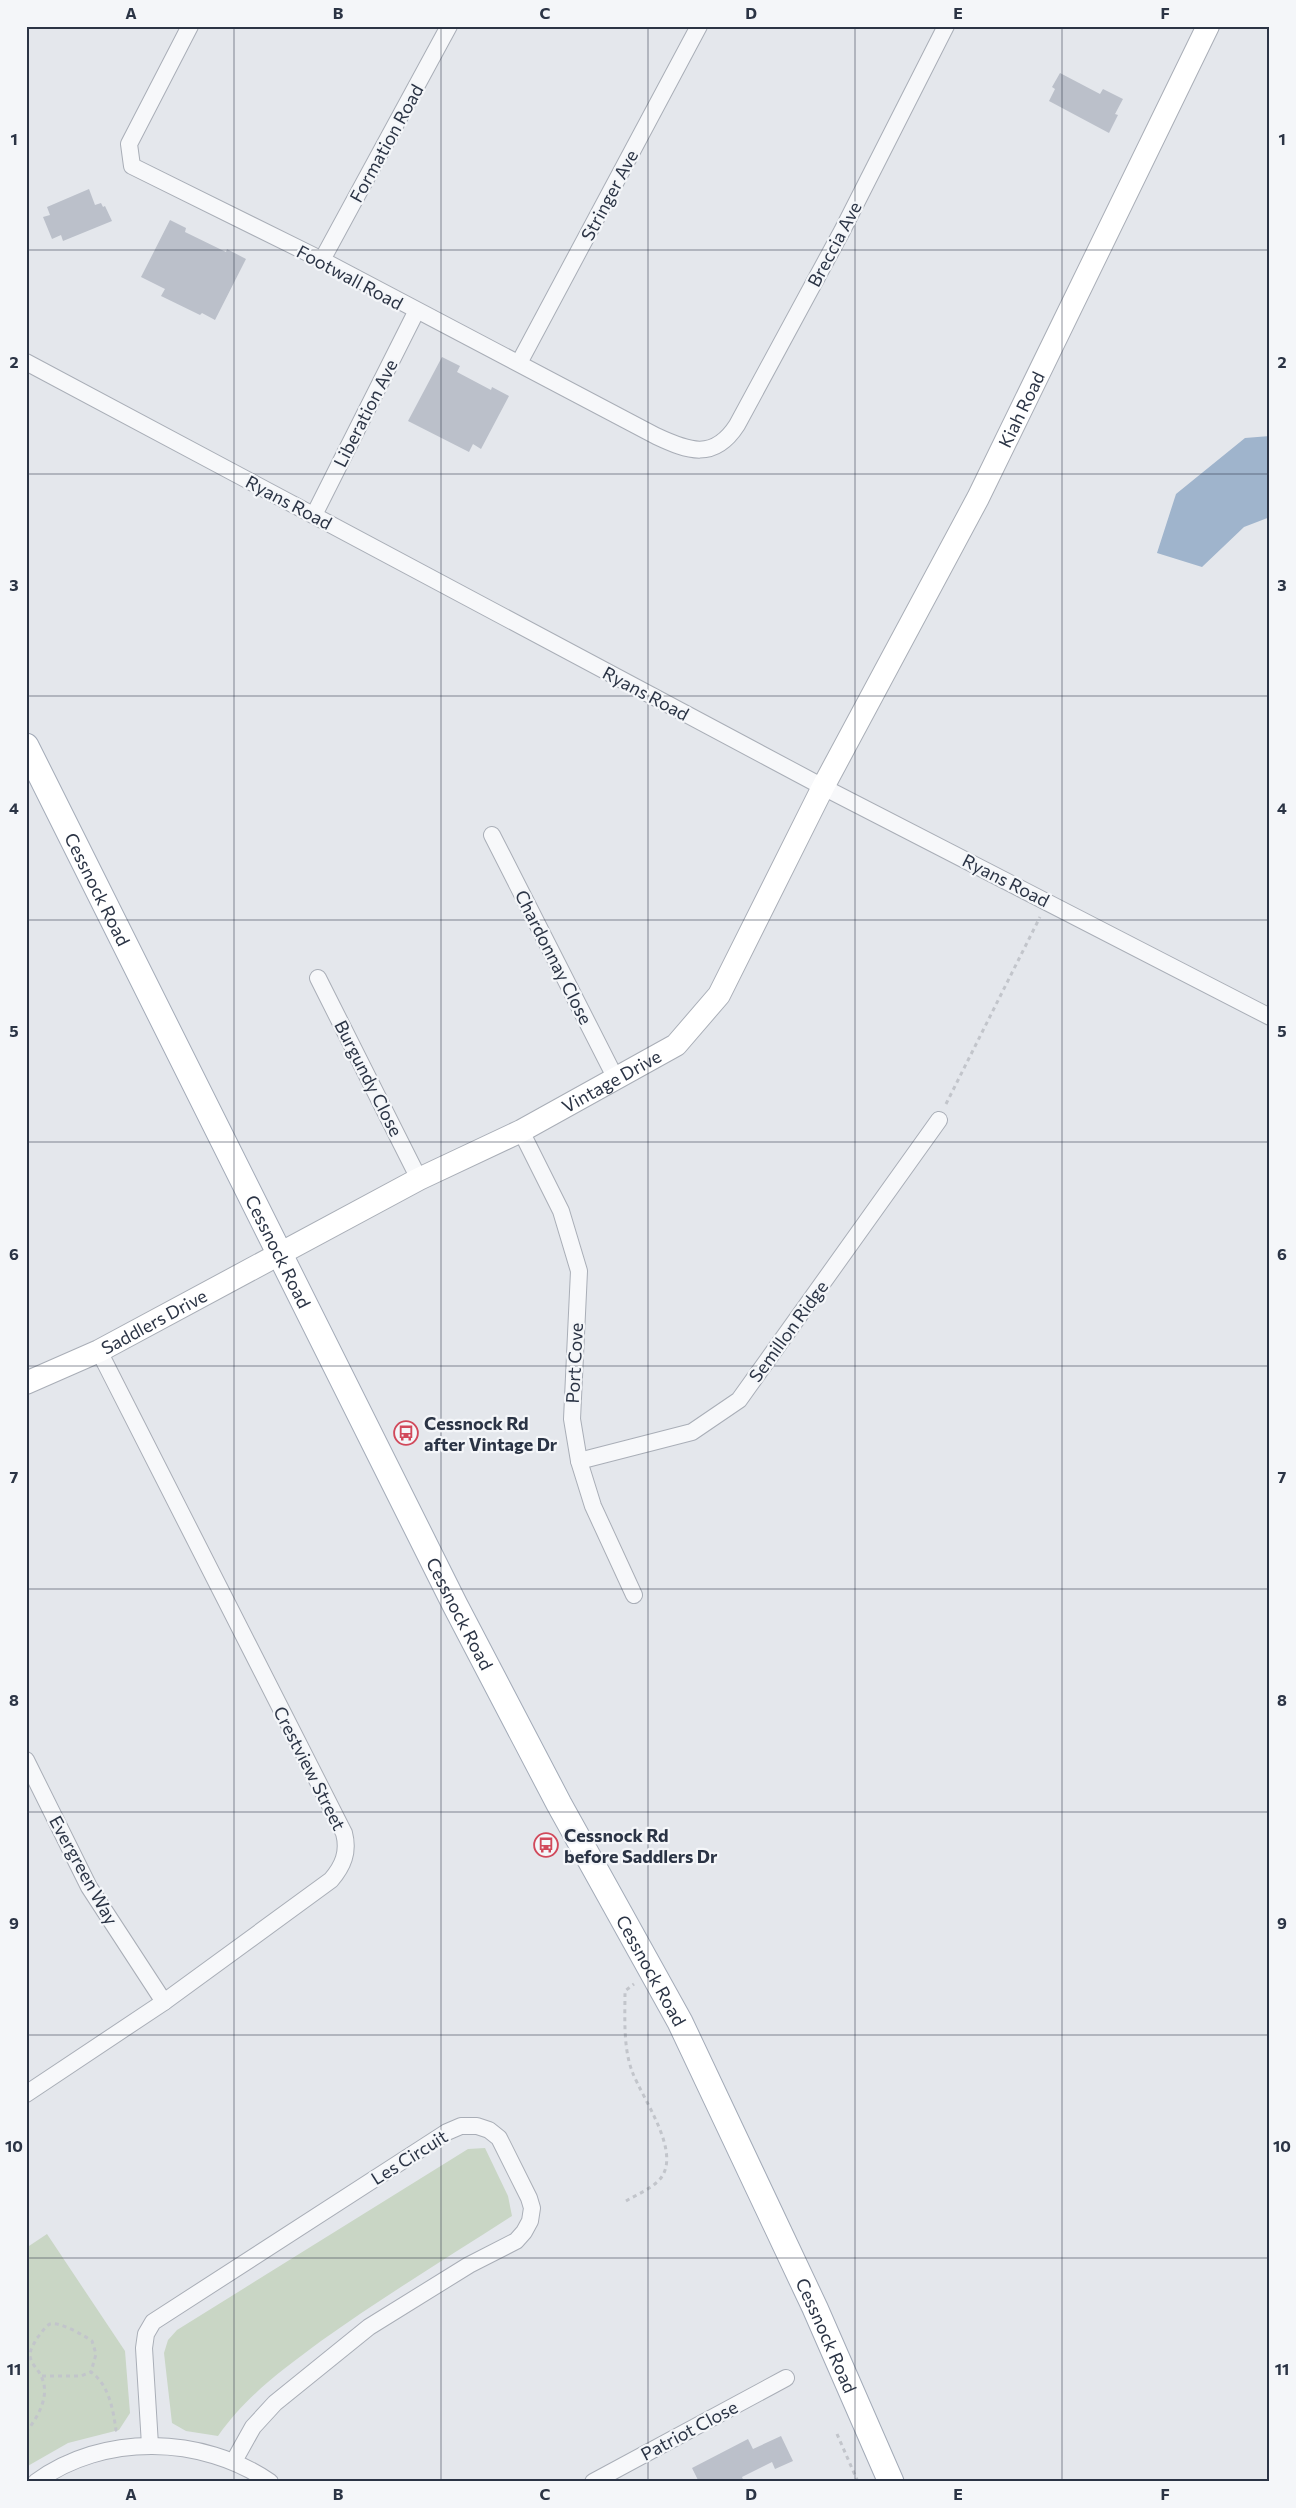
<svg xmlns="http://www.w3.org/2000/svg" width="1296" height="2508" viewBox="0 0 1296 2508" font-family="Commissioner,sans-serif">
  <rect width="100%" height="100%" fill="#e4e7ec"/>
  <g fill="#c9d6c5">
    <path d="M485 2148 508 2196 512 2216C448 2257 383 2297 321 2341 281 2371 247 2395 218 2436L186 2431 172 2423 164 2353 168 2340 177 2330 468 2149Z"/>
    <path d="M47 2234 125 2351 130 2413 119 2430 68 2443 26 2467V2248Z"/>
  </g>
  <path fill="#9fb4cc" d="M1270 436V517L1244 527 1202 567 1157 553 1176 494 1245 438Z"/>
  <g fill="#bbc0ca">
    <path d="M1060 73 1100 94 1103 89 1123 99 1115 114 1118 115 1109 133 1049 101 1055 89 1052 87Z"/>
    <path d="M89 189 95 205 101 203 103 207 105 206 112 221 63 241 61 235 52 239 43 217 50 215 47 207Z"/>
    <path d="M170 220 186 228 185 232 226 252 227 249 246 259 215 320 202 313 200 315 161 296 165 289 141 277Z"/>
    <path d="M442 357 460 366 457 372 491 390 492 387 509 396 481 449 473 444 469 452 408 421Z"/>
    <path d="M781 2436 793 2461 775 2469 772 2462 742 2477 744 2482H699L692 2468 748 2439 753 2449Z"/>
  </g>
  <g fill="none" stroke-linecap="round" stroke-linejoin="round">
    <g stroke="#a9aeb7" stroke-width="18">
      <g id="street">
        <path d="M190 26 129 144 132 166 322 260 656 436C688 451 714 461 737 425L842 231 946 26"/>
        <path d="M322 260 449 26"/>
        <path d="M26 362 823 787 1270 1017"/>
        <path d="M519 363 699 26"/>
        <path d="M314 515 416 312"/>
        <path d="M492 835 616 1079"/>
        <path d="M318 978 419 1179"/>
        <path d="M521 1131 561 1211 579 1271 572 1419 579 1461 593 1506 634 1595"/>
        <path d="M579 1461 692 1432 739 1400 939 1120"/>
        <path d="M26 1760 89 1887 164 2002"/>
        <path d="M26 2094 164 2002 331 1880C343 1866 349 1852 344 1833L99 1351"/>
        <path d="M150 2445 144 2348 146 2334 153 2322 447 2132 461 2126H477L489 2130 499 2138 529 2198 532 2208 530 2221 524 2232 516 2241 469 2265 369 2327 275 2403 253 2427 234 2461"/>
        <path d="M36 2482C103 2433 202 2435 270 2482"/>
        <path d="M593 2482 786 2378"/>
      </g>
    </g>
    <g stroke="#a9aeb7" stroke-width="24">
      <g id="secondary">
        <path id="s1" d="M26 1383 99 1351 419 1179 521 1131 676 1045 719 995 823 787 978 498 1208 26"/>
      </g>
    </g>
    <g stroke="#a3abb8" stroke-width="27">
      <g id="primary">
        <path id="s2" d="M26 746 455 1605 559 1804 680 2022 815 2308 891 2482"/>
      </g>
    </g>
    <g stroke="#c2c5cb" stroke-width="3" stroke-dasharray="4 4" stroke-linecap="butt">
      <path d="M946 1104 1040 917"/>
      <path d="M626 2201C636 2195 648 2190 656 2183 687 2158 642 2099 632 2071 623 2047 625 2016 625 1991L634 1984"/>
      <path d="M42 2376H81L91 2372C109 2385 113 2409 116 2430L113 2431"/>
      <path d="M26 2432C38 2417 51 2395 41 2376 38 2369 31 2364 30 2356 30 2349 34 2344 37 2338 41 2334 45 2326 50 2324 59 2321 85 2336 92 2341L96 2354 91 2372"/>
      <path d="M837 2434 858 2482"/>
    </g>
    <use href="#street" stroke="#f7f8fa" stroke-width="16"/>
    <use href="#secondary" stroke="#fff" stroke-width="22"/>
    <use href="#primary" stroke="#fff" stroke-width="25"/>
  </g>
  <path fill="none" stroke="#2b3445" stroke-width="1" stroke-opacity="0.55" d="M234 26V2482M441 26V2482M648 26V2482M855 26V2482M1062 26V2482M26 250H1270M26 474H1270M26 696H1270M26 920H1270M26 1142H1270M26 1366H1270M26 1589H1270M26 1812H1270M26 2035H1270M26 2258H1270"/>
  <defs>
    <g id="bus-ring" transform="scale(1.25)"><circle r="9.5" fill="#f4f6f9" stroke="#d1495b" stroke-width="1.5"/><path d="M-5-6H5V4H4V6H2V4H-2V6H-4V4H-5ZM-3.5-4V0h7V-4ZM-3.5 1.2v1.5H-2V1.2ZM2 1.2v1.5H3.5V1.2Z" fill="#d1495b"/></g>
  </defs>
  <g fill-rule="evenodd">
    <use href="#bus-ring" x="406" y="1433"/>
    <use href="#bus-ring" x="546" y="1845"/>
  </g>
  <g text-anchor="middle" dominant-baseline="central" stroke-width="4.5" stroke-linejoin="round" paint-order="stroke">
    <g font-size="18" fill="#2b3445" stroke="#f4f6f9">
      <text transform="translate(386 143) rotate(-61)">Formation Road</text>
      <text transform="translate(609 195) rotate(-62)">Stringer Ave</text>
      <text transform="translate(834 244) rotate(-62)">Breccia Ave</text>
      <text transform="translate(350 277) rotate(28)">Footwall Road</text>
      <text stroke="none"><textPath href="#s1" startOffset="1458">Kiah Road</textPath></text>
      <text transform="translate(365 413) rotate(-63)">Liberation Ave</text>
      <text transform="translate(289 502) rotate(28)">Ryans Road</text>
      <text transform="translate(646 693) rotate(28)">Ryans Road</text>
      <text transform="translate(1006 880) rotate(27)">Ryans Road</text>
      <text stroke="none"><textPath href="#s2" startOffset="160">Cessnock Road</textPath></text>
      <text transform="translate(554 957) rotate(63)">Chardonnay Close</text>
      <text transform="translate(369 1078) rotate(63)">Burgundy Close</text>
      <text stroke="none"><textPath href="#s1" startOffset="659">Vintage Drive</textPath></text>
      <text stroke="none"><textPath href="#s2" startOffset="565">Cessnock Road</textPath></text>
      <text stroke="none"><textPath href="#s1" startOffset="142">Saddlers Drive</textPath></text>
      <text transform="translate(788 1331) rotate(-54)">Semillon Ridge</text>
      <text transform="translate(574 1363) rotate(-87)">Port Cove</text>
      <text stroke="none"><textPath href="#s2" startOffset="970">Cessnock Road</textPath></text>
      <text transform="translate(310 1768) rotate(63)">Crestview Street</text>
      <text transform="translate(84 1870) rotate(61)">Evergreen Way</text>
      <text stroke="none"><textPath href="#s2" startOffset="1375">Cessnock Road</textPath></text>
      <text transform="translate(409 2157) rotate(-32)">Les Circuit</text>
      <text stroke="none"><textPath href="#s2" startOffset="1780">Cessnock Road</textPath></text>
      <text transform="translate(689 2430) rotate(-28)">Patriot Close</text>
    </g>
    <g font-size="18" font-weight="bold" fill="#2b3445" stroke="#f4f6f9" text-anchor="start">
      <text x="424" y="1423">Cessnock Rd<tspan x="424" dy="21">after Vintage Dr</tspan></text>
      <text x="564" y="1835">Cessnock Rd<tspan x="564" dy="21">before Saddlers Dr</tspan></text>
    </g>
  </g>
  <rect width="1296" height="2508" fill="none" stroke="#f4f6f9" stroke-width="55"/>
  <rect x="28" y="28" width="1240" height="2452" fill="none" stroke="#2b3445" stroke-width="2"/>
  <g font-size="16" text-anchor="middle" font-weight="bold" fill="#2b3445">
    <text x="131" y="19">A</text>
    <text x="338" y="19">B</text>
    <text x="545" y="19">C</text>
    <text x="751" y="19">D</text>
    <text x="958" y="19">E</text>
    <text x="1165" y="19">F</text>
    <text x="14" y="145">1</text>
    <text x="1282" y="145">1</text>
    <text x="14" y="368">2</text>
    <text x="1282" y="368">2</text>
    <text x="14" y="591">3</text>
    <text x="1282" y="591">3</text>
    <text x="14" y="814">4</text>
    <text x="1282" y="814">4</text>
    <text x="14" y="1037">5</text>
    <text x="1282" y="1037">5</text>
    <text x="14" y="1260">6</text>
    <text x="1282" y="1260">6</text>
    <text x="14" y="1483">7</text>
    <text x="1282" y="1483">7</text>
    <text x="14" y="1706">8</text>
    <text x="1282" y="1706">8</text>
    <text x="14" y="1929">9</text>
    <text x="1282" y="1929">9</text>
    <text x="14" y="2152">10</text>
    <text x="1282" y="2152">10</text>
    <text x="14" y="2375">11</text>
    <text x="1282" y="2375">11</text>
    <text x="131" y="2500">A</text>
    <text x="338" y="2500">B</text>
    <text x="545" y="2500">C</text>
    <text x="751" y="2500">D</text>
    <text x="958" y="2500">E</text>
    <text x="1165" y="2500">F</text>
  </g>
</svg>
